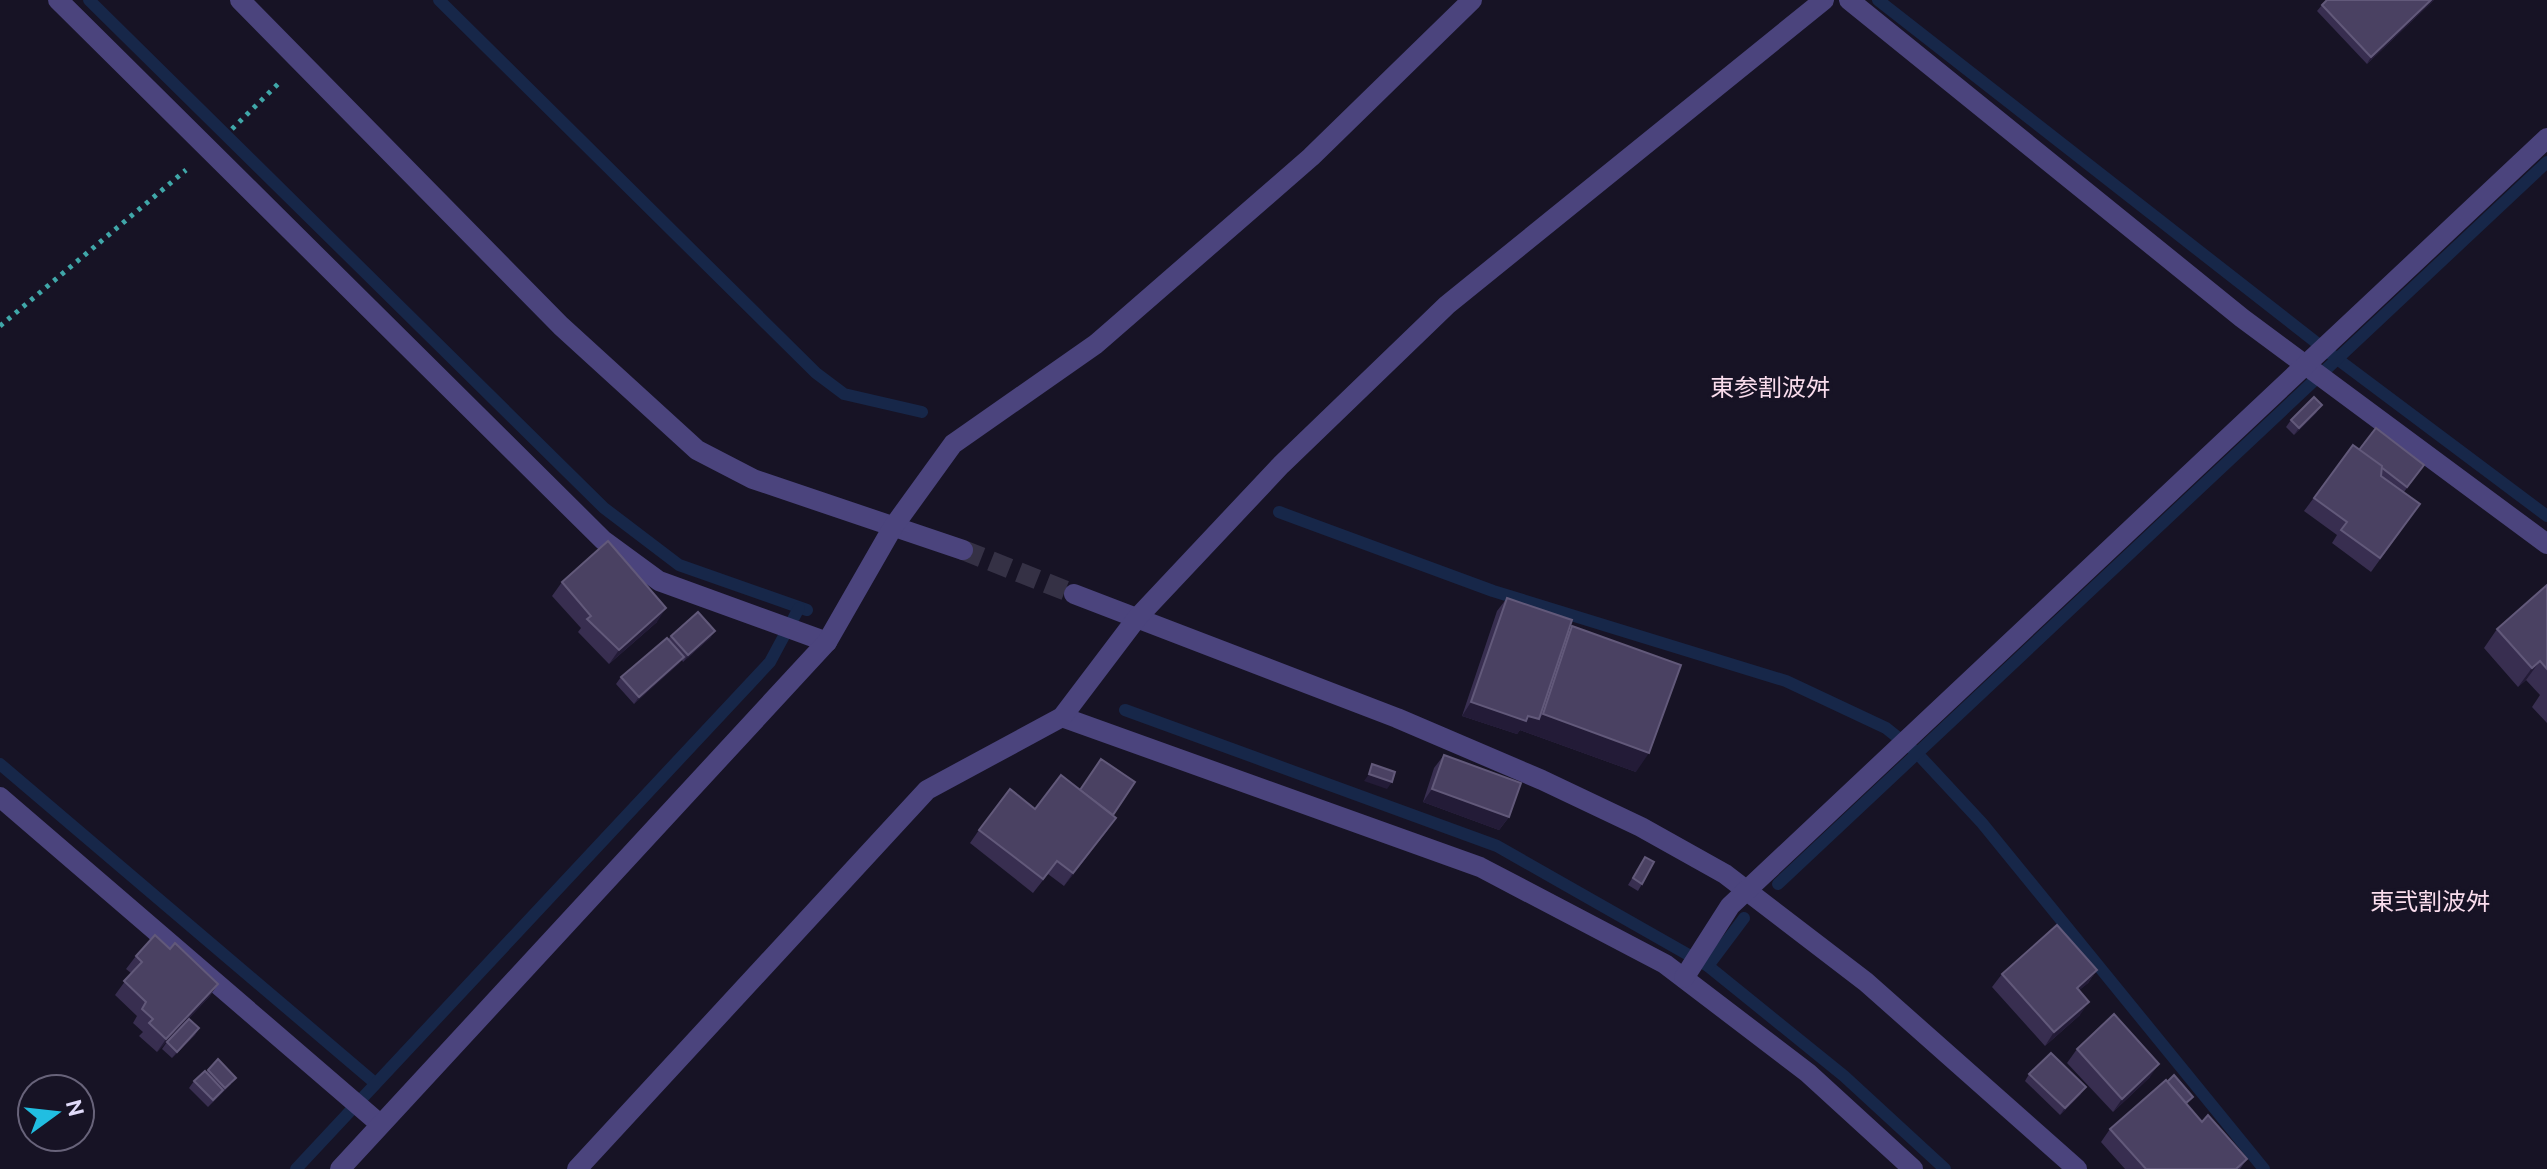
<svg xmlns="http://www.w3.org/2000/svg" width="2547" height="1169" viewBox="0 0 2547 1169" font-family="Ubuntu,'Noto Sans JP',sans-serif">
  <rect width="100%" height="100%" fill="#171325"/>
  <g fill="none" stroke-linecap="round" stroke-linejoin="round">
    <g stroke="#172749" stroke-width="12">
      <path d="M89 0 604 508 679 565 807 610"/>
      <path d="M439 0 816 373 844 394 922 412"/>
      <path d="M1878 0 2336 358 2547 516"/>
      <path d="M1279 512 1493 591 1786 681 1886 728 1916 752 1982 823 2264 1169"/>
      <path d="M1125 710 1497 846 1708 966 1844 1076 1945 1169"/>
      <path d="M0 764 375 1083"/>
      <path d="M1778 884 2547 162"/>
      <path d="M1708 966 1744 918"/>
      <path d="M296 1169 770 662 799 608"/>
    </g>
    <path stroke="#353145" stroke-width="20" stroke-dasharray="20 10" stroke-linecap="butt" d="M963 550 1074 594"/>
    <g stroke="#40a7a9" stroke-width="5" stroke-dasharray="4 6" stroke-linecap="butt">
      <path d="M232 129 279 83"/>
      <path d="M0 326 186 170"/>
    </g>
    <g stroke="#4b447d" stroke-width="20">
      <path d="M58 0 603 540 659 581 827 642"/>
      <path d="M240 0 561 326 697 450 753 479 963 550"/>
      <path d="M1849 0 2242 318 2547 544"/>
      <path d="M1074 594 1397 718 1542 780 1641 827 1725 874 1866 982 2077 1169"/>
      <path d="M1062 717 1480 867 1665 964 1808 1073 1913 1169"/>
      <path d="M0 797 380 1124"/>
      <path d="M1684 978 1730 906 2547 138"/>
      <path d="M340 1169 827 642 893 527 953 444 1096 344 1311 157 1472 0"/>
      <path d="M577 1169 927 790 1062 717 1137 618 1281 465 1447 305 1824 0"/>
    </g>
  </g>
  <g fill="#382e50">
    <path d="M2434 0 2367 64 2317 11 2322 5Z"/>
    <path d="M2317 412 2294 435 2286 427 2291 420Z"/>
    <path d="M2353 445 2359 450 2424 465 2404 492 2420 504 2371 572 2332 543 2337 535 2304 511Z"/>
    <path d="M562 582 657 622 609 664 578 632 581 628 552 596Z"/>
    <path d="M2547 585V723L2532 707 2540 695 2526 680 2518 687 2484 648 2497 629Z"/>
    <path d="M1507 598 1569 632 1572 626 1636 772 1520 730 1517 734 1462 716 1497 611Z"/>
    <path d="M715 631 710 638 683 662 682 660 634 704 616 684 621 677 668 639 671 636Z"/>
    <path d="M1444 755 1509 817 1499 830 1423 802 1434 768Z"/>
    <path d="M1080 790 1113 815 1107 831 1064 886 1048 874 1033 893 970 843 979 830 1035 809Z"/>
    <path d="M1645 857 1642 884 1638 891 1628 885Z"/>
    <path d="M170 949 218 984 209 997 157 1052 139 1036 143 1032 133 1023 137 1016 115 995 131 973 126 969 136 956Z"/>
    <path d="M2097 970 2088 983 2079 990 2080 1015 2045 1046 1992 987 2002 974Z"/>
    <path d="M199 1028 195 1035 172 1058 162 1049 167 1042Z"/>
    <path d="M2077 1049 2150 1077 2113 1112 2067 1063Z"/>
    <path d="M218 1059 231 1084 208 1107 189 1088 194 1081 206 1072Z"/>
    <path d="M2029 1074 2081 1094 2060 1115 2025 1081Z"/>
    <path d="M2187 1105 2202 1122 2247 1159 2240 1169H2125L2101 1142 2110 1129Z"/>
  </g>
  <g fill="#231b37">
    <path d="M2431 0H2434L2367 64 2371 57Z"/>
    <path d="M2322 405 2317 412 2294 435 2299 428Z"/>
    <path d="M666 608 657 622 609 664 619 650Z"/>
    <path d="M715 631 710 638 683 662 688 655Z"/>
    <path d="M684 657 679 664 634 704 639 697Z"/>
    <path d="M2540 661 2526 680 2518 687 2532 668Z"/>
    <path d="M1471 702 1539 719 1543 714 1649 753 1636 772 1520 730 1517 734 1462 716Z"/>
    <path d="M1369 774 1392 782 1387 789 1364 781Z"/>
    <path d="M1432 789 1509 817 1499 830 1423 802Z"/>
    <path d="M1116 818 1107 831 1064 886 1073 873Z"/>
    <path d="M2097 970 2088 983 2067 1001 2077 988Z"/>
    <path d="M218 984 209 997 157 1052 166 1039Z"/>
    <path d="M2089 1002 2080 1015 2045 1046 2054 1032Z"/>
    <path d="M199 1028 195 1035 172 1058 177 1052Z"/>
    <path d="M2159 1064 2150 1077 2113 1112 2122 1099Z"/>
    <path d="M2086 1087 2081 1094 2060 1115 2065 1108Z"/>
  </g>
  <g fill="#4a4162" stroke="#62597a" stroke-width="2">
    <path d="M2327 0H2431L2371 57 2322 5Z"/>
    <path d="M2314 397 2322 405 2299 428 2291 420Z"/>
    <path d="M2376 428 2424 465 2407 487 2359 450Z"/>
    <path d="M2353 445 2382 466 2381 476 2420 504 2380 558 2341 530 2347 522 2314 498Z"/>
    <path d="M608 541 666 608 619 650 587 619 591 616 562 582Z"/>
    <path d="M2547 585V669L2540 661 2532 668 2497 629Z"/>
    <path d="M1507 598 1572 620 1539 719 1528 716 1526 721 1471 702Z"/>
    <path d="M698 612 715 631 688 655 671 636Z"/>
    <path d="M1572 626 1681 665 1649 753 1543 714Z"/>
    <path d="M667 638 684 657 639 697 621 677Z"/>
    <path d="M1444 755 1521 783 1509 817 1432 789Z"/>
    <path d="M1101 759 1135 782 1113 815 1080 790Z"/>
    <path d="M1372 764 1395 772 1392 782 1369 774Z"/>
    <path d="M1061 775 1116 818 1073 873 1057 861 1043 879 979 830 1010 789 1035 809Z"/>
    <path d="M1645 857 1654 862 1642 884 1633 878Z"/>
    <path d="M2057 925 2097 970 2077 988 2089 1002 2054 1032 2002 974Z"/>
    <path d="M155 935 170 949 175 943 218 984 166 1039 149 1023 153 1019 142 1009 146 1002 124 981 142 962 136 956Z"/>
    <path d="M2114 1014 2159 1064 2122 1099 2077 1049Z"/>
    <path d="M189 1019 199 1028 177 1052 167 1042Z"/>
    <path d="M2051 1053 2086 1087 2065 1108 2029 1074Z"/>
    <path d="M218 1059 236 1078 225 1088 208 1070Z"/>
    <path d="M205 1071 223 1090 213 1100 194 1081Z"/>
    <path d="M2174 1075 2193 1097 2186 1103 2167 1082Z"/>
    <path d="M2166 1080 2202 1122 2208 1115 2247 1159 2236 1169H2146L2110 1129Z"/>
  </g>
  <g text-anchor="middle" dominant-baseline="central" stroke-width="7" stroke-linejoin="round" paint-order="stroke">
    <g font-size="24" fill="#fadded" stroke="#171325">
      <text x="1770" y="387">東参割波舛</text>
      <text x="2430" y="901">東弐割波舛</text>
    </g>
  </g>
  <g transform="translate(56 1113) rotate(75)"><circle r="38" fill="#171325" stroke="#68637a" stroke-width="2"/>
  <path d="M0-6L14 30L0 20L-14 30Z" fill="#21bee1"/>
  <text y="-12" font-size="22" font-weight="bold" text-anchor="middle" fill="#e1dbfa">N</text>
  </g>
</svg>
